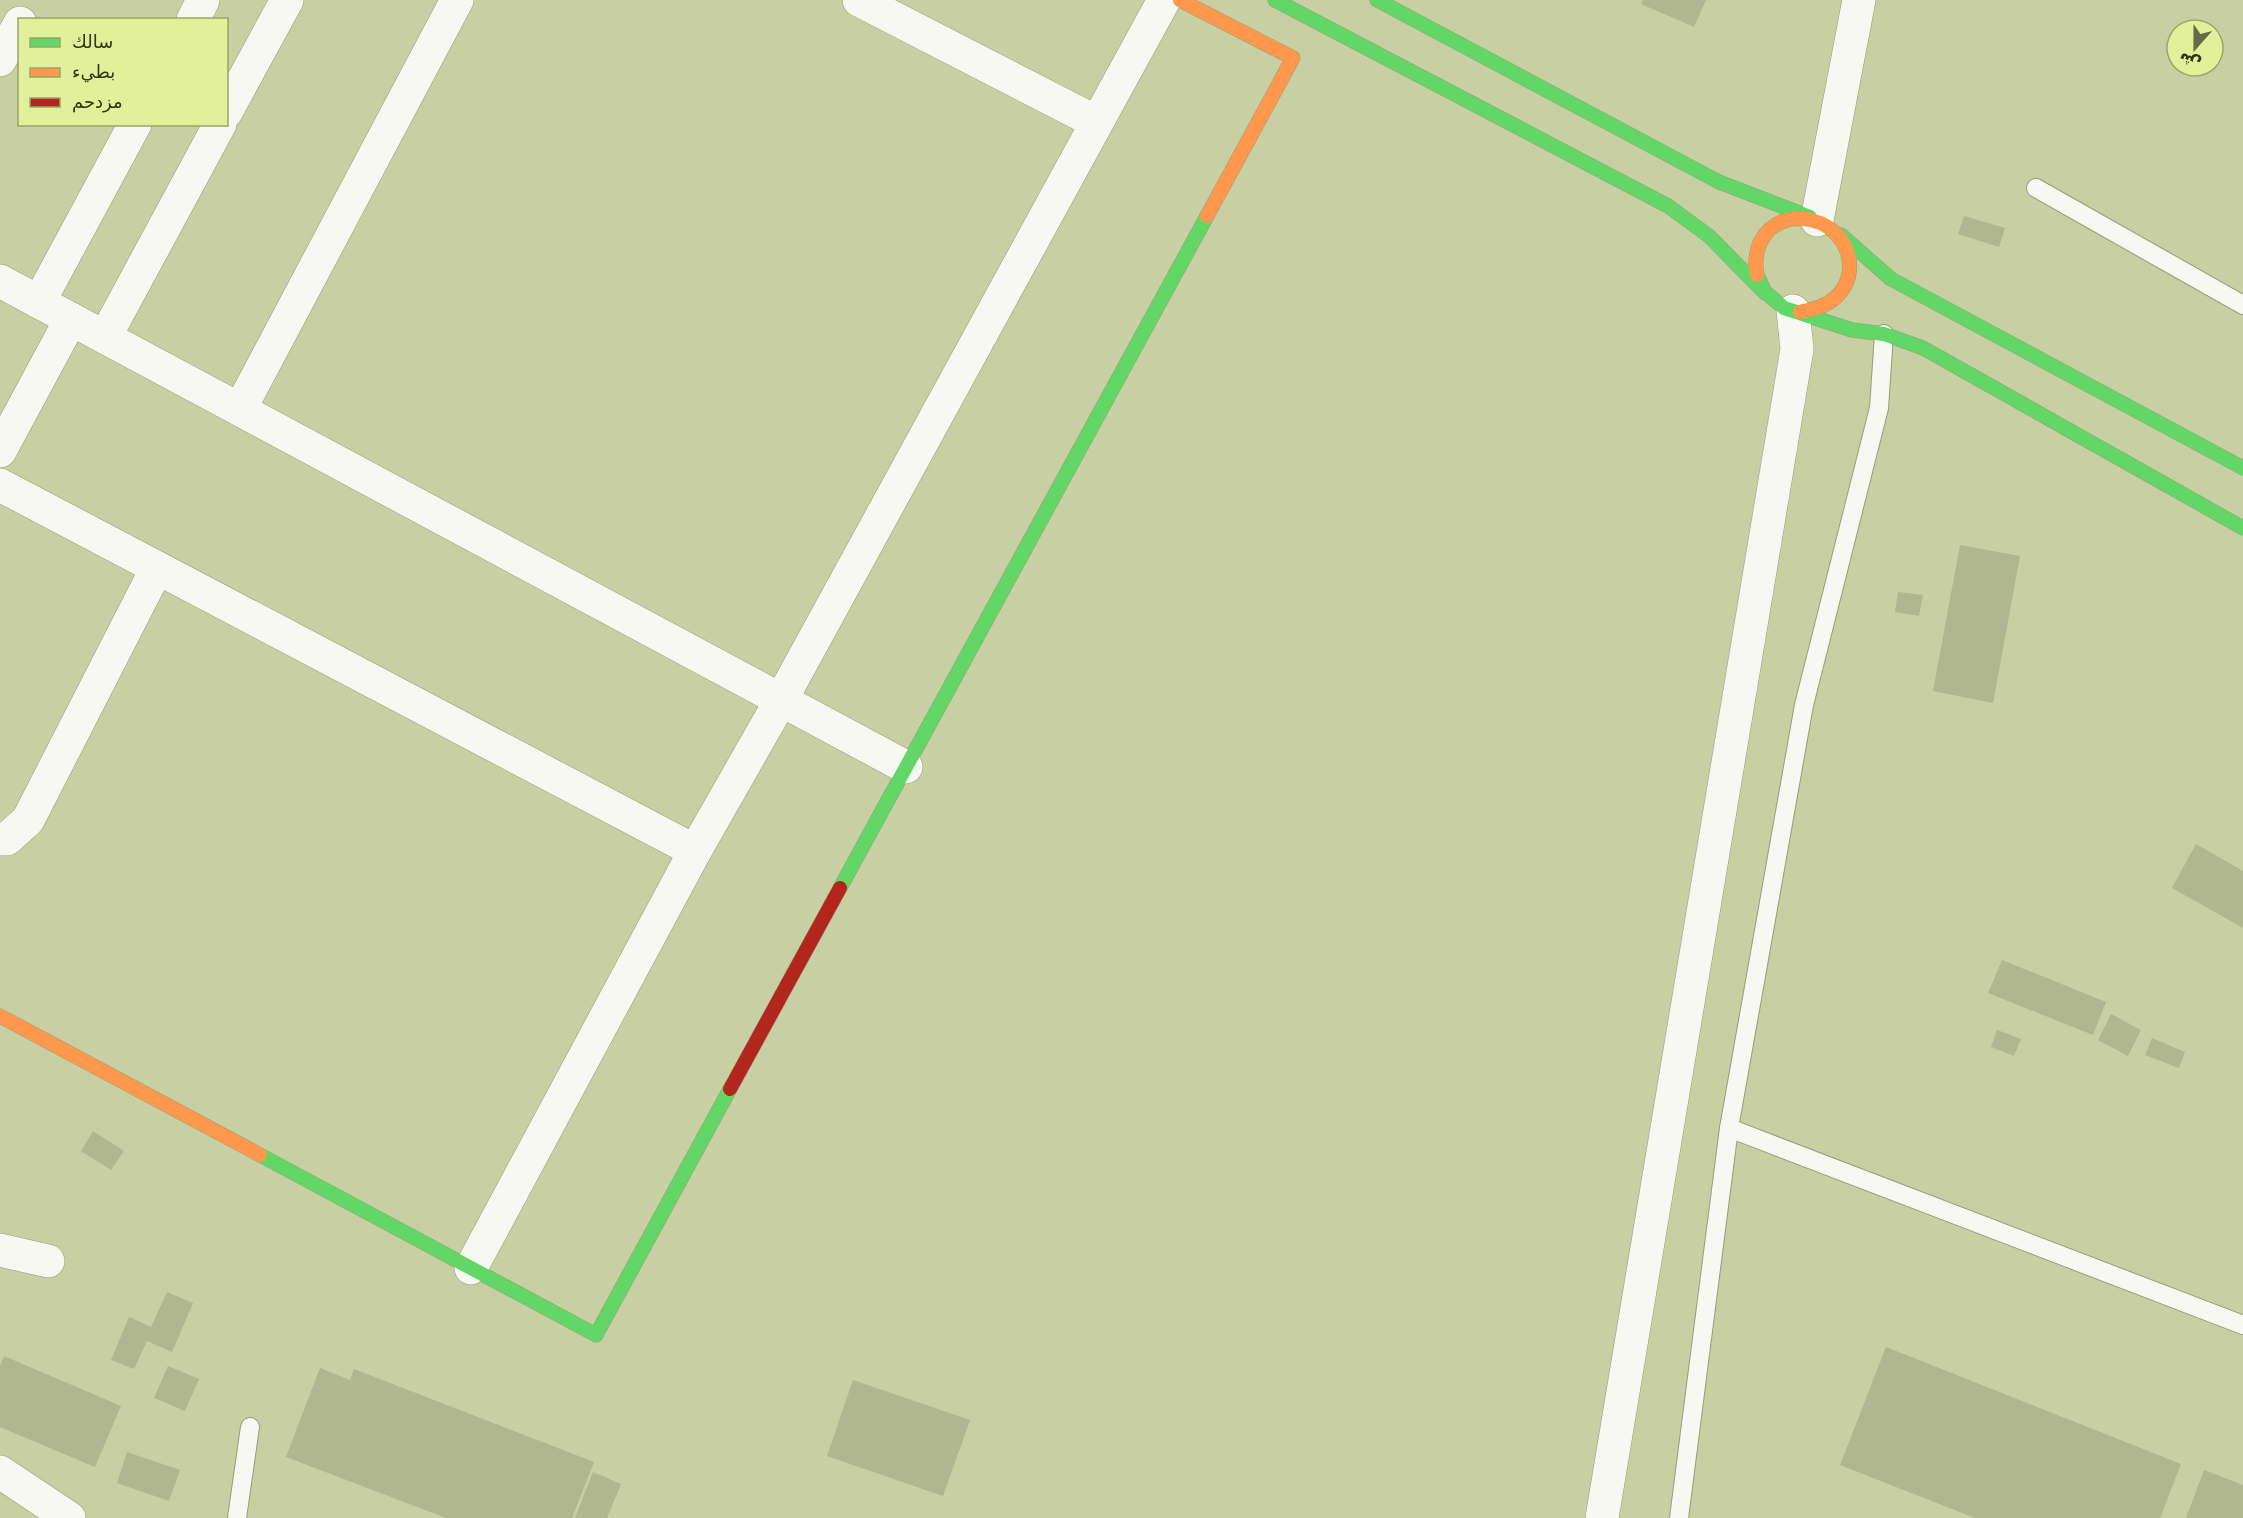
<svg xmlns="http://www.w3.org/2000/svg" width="2243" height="1518" viewBox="0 0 2243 1518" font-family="'DejaVu Sans','Noto Sans Arabic',sans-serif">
  <rect width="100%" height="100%" fill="#c8cfa2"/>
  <g fill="#b0b68d">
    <path d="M1643 0H1706L1694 27 1641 4Z"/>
    <path d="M1964 216 2005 228 1999 247 1958 234Z"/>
    <path d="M1960 545 2020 556 1993 703 1933 691Z"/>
    <path d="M1898 592 1923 595 1919 616 1895 612Z"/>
    <path d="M2196 844 2243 871V928L2172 888Z"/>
    <path d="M2002 960 2106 1002 2093 1035 1988 993Z"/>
    <path d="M2111 1014 2141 1030 2128 1056 2098 1040Z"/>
    <path d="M1997 1030 2021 1039 2014 1056 1991 1047Z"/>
    <path d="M2152 1038 2185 1052 2179 1068 2145 1055Z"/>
    <path d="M93 1131 124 1151 111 1170 81 1151Z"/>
    <path d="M167 1292 193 1303 172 1352 147 1341 134 1369 111 1360 129 1317 151 1327Z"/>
    <path d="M1886 1347 2181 1464 2160 1518H1975L1840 1465Z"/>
    <path d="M4 1356 121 1406 95 1467 0 1427V1366Z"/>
    <path d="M168 1366 199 1379 185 1411 154 1398Z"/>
    <path d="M320 1368 350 1380 354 1369 594 1462 572 1518H446L286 1457Z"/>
    <path d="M853 1380 970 1420 943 1496 827 1456Z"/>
    <path d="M127 1452 180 1470 169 1501 117 1483Z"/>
    <path d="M2204 1470 2243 1485V1518H2186Z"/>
    <path d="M593 1472 621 1484 607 1518H575Z"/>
  </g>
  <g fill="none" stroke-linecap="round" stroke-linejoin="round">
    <g stroke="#989d78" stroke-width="20">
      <g id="lane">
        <path d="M2036 188 2243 305"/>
        <path d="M1729 1128 2243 1325"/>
        <path d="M237 1518 250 1427"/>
        <path d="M1679 1518 1729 1128 1804 705 1879 408 1884 334"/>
      </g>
    </g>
    <g stroke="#989d78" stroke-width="34">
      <g id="street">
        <path d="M859 0 1096 122"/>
        <path d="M193 20 203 0"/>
        <path d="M0 60 20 23"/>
        <path d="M226 112 287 0"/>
        <path d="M1817 220 1859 0"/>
        <path d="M0 281 906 767"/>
        <path d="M39 302 135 124"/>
        <path d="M105 337 220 124"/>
        <path d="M240 409 457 0"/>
        <path d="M0 451 71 319"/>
        <path d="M0 485 695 851"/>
        <path d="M0 839H7L28 820 157 568"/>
        <path d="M0 1250 48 1261"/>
        <path d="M471 1268 695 851 781 700 1164 0"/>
        <path d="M0 1472 69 1518"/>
        <path d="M1602 1518 1797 349 1793 311"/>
      </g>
    </g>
    <g stroke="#989d78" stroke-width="15">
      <g id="fast">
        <path d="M1275 0 1668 206 1709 236 1765 293"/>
        <path d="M1377 0 1719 182 1810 217"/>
        <path d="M1841 235 1891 279 2243 468"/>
        <path d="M1757 275 1765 292 1784 308 1852 330 1884 334 1923 348 2243 528"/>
        <path d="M840 888 1207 216"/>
        <path d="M260 1155 596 1335 730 1089"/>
      </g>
    </g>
    <g stroke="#989d78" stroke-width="15">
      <g id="slow">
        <path d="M1180 0 1293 58 1207 216"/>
        <path d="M1757 275C1754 259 1757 241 1770 229 1781 220 1791 218 1804 219 1854 224 1867 287 1822 306 1816 309 1807 310 1800 312"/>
        <path d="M0 1016 260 1155"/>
      </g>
    </g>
    <g stroke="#989d78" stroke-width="15">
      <path id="jam" d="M730 1089 840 888"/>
    </g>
    <use href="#lane" stroke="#f7f8f1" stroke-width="18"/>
    <use href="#street" stroke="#f7f8f1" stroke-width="33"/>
    <use href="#fast" stroke="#63d668" stroke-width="14"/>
    <use href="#slow" stroke="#ff974d" stroke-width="14"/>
    <use href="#jam" stroke="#b3261e" stroke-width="14"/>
  </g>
  <rect x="18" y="18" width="210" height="108" fill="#e2f09b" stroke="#9ba564" stroke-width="1.5"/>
  <rect x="30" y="38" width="30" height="9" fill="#63d668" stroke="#9ba564" stroke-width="1.5"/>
  <text x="72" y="48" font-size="18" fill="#303512">سالك</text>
  <rect x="30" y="68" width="30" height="9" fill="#ff974d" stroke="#9ba564" stroke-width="1.5"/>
  <text x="72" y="78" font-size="18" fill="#303512">بطيء</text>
  <rect x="30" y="98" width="30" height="9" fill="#b3261e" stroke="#9ba564" stroke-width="1.5"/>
  <text x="72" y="108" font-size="18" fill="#303512">مزدحم</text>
  <g transform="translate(2195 48) rotate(201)"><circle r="28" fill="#e2f09b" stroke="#9ba564" stroke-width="1.5"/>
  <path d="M0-4.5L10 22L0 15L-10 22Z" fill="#656b44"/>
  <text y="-9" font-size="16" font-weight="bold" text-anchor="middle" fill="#303512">ش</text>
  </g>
</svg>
